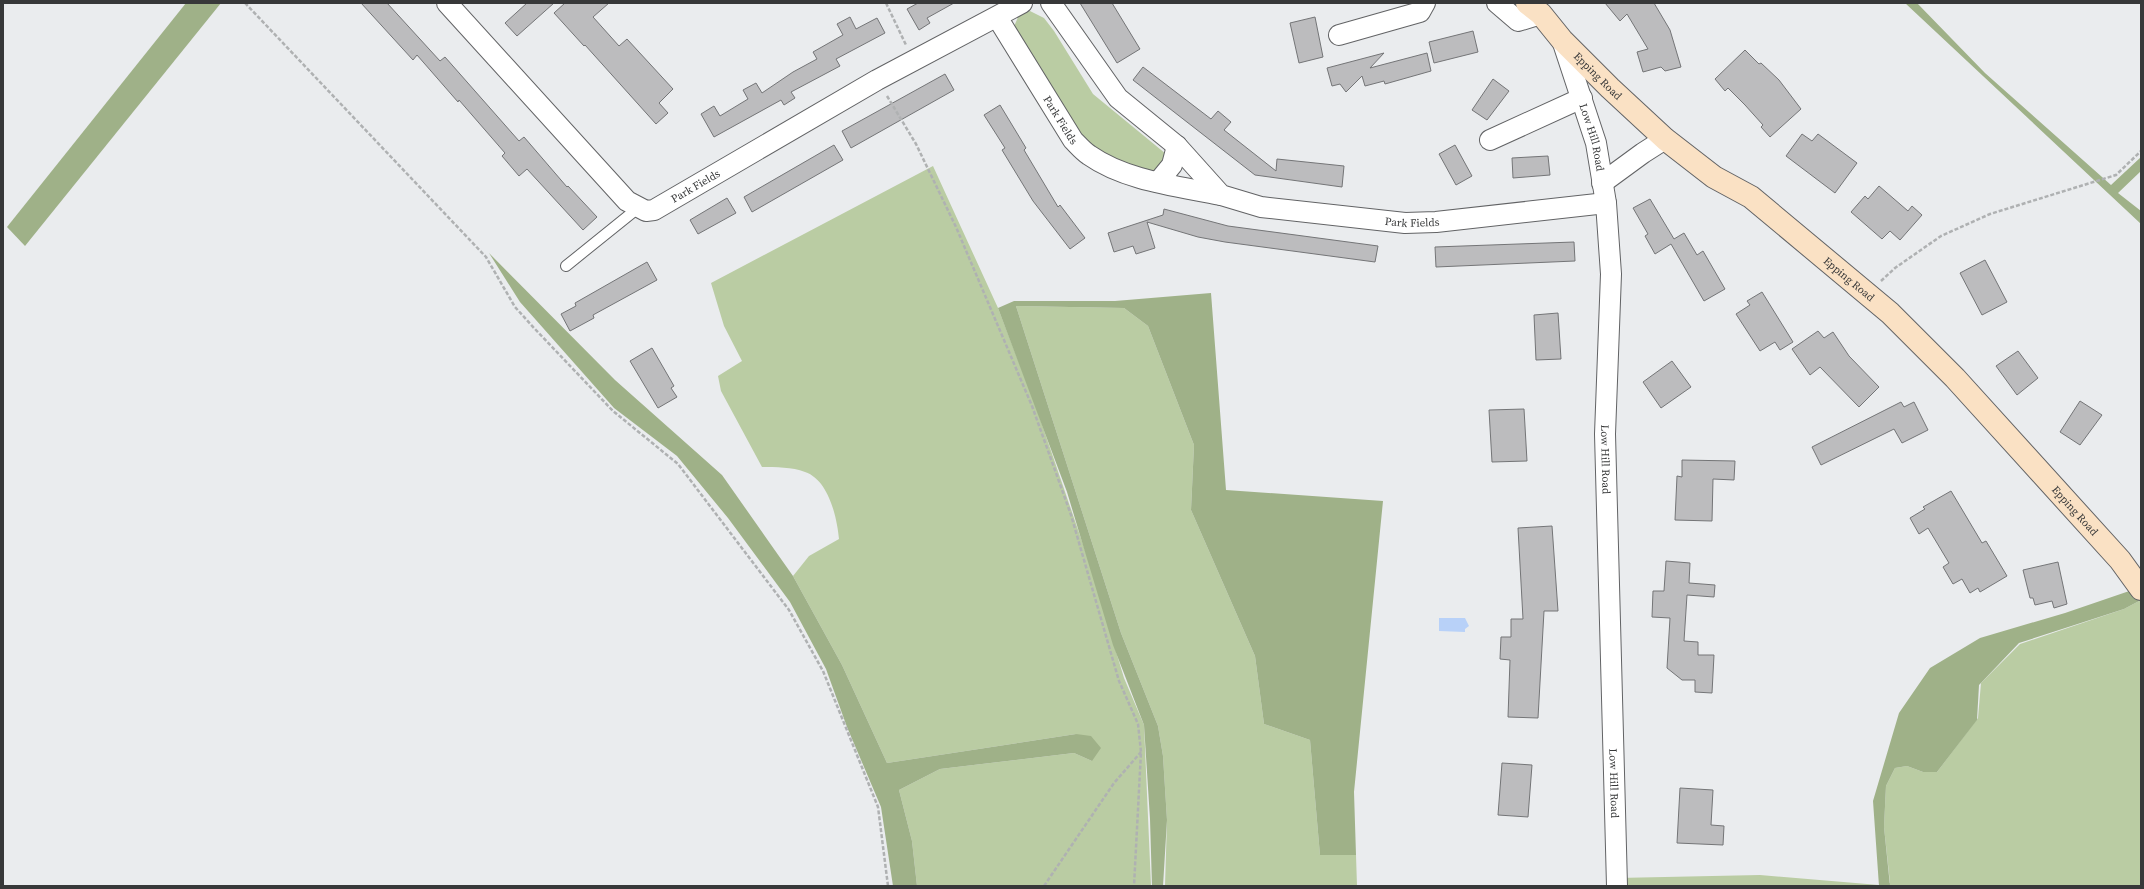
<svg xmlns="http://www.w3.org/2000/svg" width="2144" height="889" viewBox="0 0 2144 889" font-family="'Source Serif 4',serif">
  <rect width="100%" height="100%" fill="#eaecee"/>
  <g fill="#bacca3">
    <path d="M1030 11 1044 18 1054 31 1093 94 1166 154 1158 173 1088 155 1012 31 1019 15Z"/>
    <path d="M933 166 998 308 1035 404 1087 556 1124 678 1144 725 1151 886H917L912 841 899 790 940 769 1074 753 1092 761 1076 734 887 763 842 665 793 576 809 556 839 539C837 518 829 480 805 472 792 467 776 467 762 467L721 391 718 376 742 361 724 326 711 283Z"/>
    <path d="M1016 306 1124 308 1148 326 1194 445 1191 510 1255 656 1264 724 1310 740 1320 855H1356L1357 886H1165L1167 820 1163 756 1158 726 1121 633Z"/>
    <path d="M2141 600V886H1617V878L1760 875 1879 885 1890 883 1884 827 1886 786 1895 768 1907 766 1923 772H1937L1978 718 1981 683 2020 644 2124 609Z"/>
  </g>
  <g fill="#9fb188">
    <path d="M186 3H221L25 246 7 227Z"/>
    <path d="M1905 3H1917L1985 73 2111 185 2141 157V171L2118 193 2141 211V224Z"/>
    <path d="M489 253 615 380 722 475 793 576 842 665 887 763 1076 734 1091 736 1101 748 1092 761 1074 753 940 769 899 790 912 841 917 886H893L881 807 847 727 826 669 790 602 728 518 677 456 614 408 520 302Z"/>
    <path d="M1211 293 1226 490 1383 501 1354 792 1356 855H1320L1310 740 1264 724 1255 656 1191 510 1194 445 1148 326 1124 308 1016 306 1121 633 1158 726 1163 756 1167 820 1163 886H1152L1150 819 1144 725 1113 645 1067 492 998 308 1014 301H1115Z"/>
    <path d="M2141 587V600L2124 609 2019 643 1979 685 1977 720 1937 772H1923L1907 766 1895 768 1886 786 1884 827 1890 886H1879L1873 801 1899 713 1930 668 1980 638 2065 613Z"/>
  </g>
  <path fill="#b8d1f8" d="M1439 618H1465L1469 626 1465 629V632L1439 631Z"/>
  <g fill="#bcbcbe" stroke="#747577">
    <path d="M361 3H387L440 61 445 57 519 141 524 137 567 187 568 186 597 217 583 230 527 169 519 176 502 156 505 153 459 100 458 102 417 55 413 60Z"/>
    <path d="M527 3H554L517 36 505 23Z"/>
    <path d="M565 3H609L593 17 619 46 627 39 673 89 659 103 668 113 656 124 585 45 584 46 554 13Z"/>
    <path d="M918 3H954L927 18 930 23 919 30 907 9Z"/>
    <path d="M1080 3H1112L1140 49 1117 63Z"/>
    <path d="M1605 3H1654L1670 30 1681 67 1665 71 1661 67 1643 72 1637 52 1648 49 1627 14 1620 21Z"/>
    <path d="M850 17 856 29 877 18 885 33 836 59 840 66 791 92 795 98 784 105 781 100 714 137 701 114 714 106 720 116 748 99 743 90 756 83 762 93 793 72 817 59 813 52 843 35 837 24Z"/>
    <path d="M1315 17 1323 57 1299 63 1290 23Z"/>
    <path d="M1473 31 1478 52 1434 63 1429 42Z"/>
    <path d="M1745 50 1759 64 1761 63 1779 80 1801 109 1770 137 1761 127 1763 125 1745 105 1728 88 1725 91 1715 79Z"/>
    <path d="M1384 53 1370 68 1427 53 1431 71 1385 84 1384 81 1365 86 1362 76 1346 92 1340 84 1332 86 1327 68Z"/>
    <path d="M1143 67 1211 119 1218 111 1231 122 1224 130 1276 171 1277 159 1344 166 1342 187 1255 175 1133 80Z"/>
    <path d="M945 74 954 90 851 148 842 131Z"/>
    <path d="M1493 79 1509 91 1487 120 1472 110Z"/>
    <path d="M1000 105 1026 148 1024 150 1058 207 1060 205 1085 238 1070 249 1033 201 1002 150 1005 148 984 115Z"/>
    <path d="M1802 134 1812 141 1818 134 1857 163 1835 193 1786 156Z"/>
    <path d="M834 145 843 160 752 212 744 197Z"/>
    <path d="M1455 145 1472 176 1456 185 1439 154Z"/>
    <path d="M1548 156 1550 175 1513 178 1512 158Z"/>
    <path d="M1879 186 1908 211 1912 206 1922 215 1900 240 1890 231 1882 239 1851 212 1865 196 1868 199Z"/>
    <path d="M727 198 736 213 698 234 690 220Z"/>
    <path d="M1650 199 1674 239 1684 233 1697 255 1703 251 1725 289 1704 301 1671 244 1655 254 1645 236 1648 234 1633 208Z"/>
    <path d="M1164 209 1228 226 1378 246 1375 262 1225 242 1198 237 1147 222 1155 248 1136 254 1133 246 1114 252 1108 233 1163 215Z"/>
    <path d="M1574 242 1575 261 1436 267 1435 247Z"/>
    <path d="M1985 260 2007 302 1982 315 1960 273Z"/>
    <path d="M647 262 657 280 593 315 594 318 570 331 561 314 576 306 575 303Z"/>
    <path d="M1762 292 1793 342 1780 350 1775 342 1760 351 1736 314 1750 305 1747 301Z"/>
    <path d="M1558 313 1561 359 1536 360 1534 315Z"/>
    <path d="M1818 331 1824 338 1833 332 1849 356 1879 387 1859 407 1820 367 1810 375 1792 349Z"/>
    <path d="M652 348 674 386 671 388 677 397 658 408 630 361Z"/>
    <path d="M2018 351 2038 378 2017 395 1996 366Z"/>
    <path d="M1672 361 1691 387 1661 408 1643 382Z"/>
    <path d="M2080 401 2102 415 2080 445 2060 432Z"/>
    <path d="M1901 402 1904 407 1914 402 1928 430 1902 443 1894 429 1821 465 1812 447Z"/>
    <path d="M1524 409 1527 461 1492 462 1489 410Z"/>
    <path d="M1682 460 1735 461 1734 480 1713 479 1712 521 1675 520 1677 476 1682 477Z"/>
    <path d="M1951 491 1982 543 1986 541 2007 576 1980 592 1978 588 1970 593 1962 579 1953 584 1943 567 1949 563 1928 528 1919 534 1910 518 1925 509 1923 507Z"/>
    <path d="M1552 526 1558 611H1544L1538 718 1508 717 1510 660 1500 659 1501 637H1511V619H1523L1518 528Z"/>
    <path d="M1666 561 1690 563 1689 583 1715 585 1714 597 1687 595 1684 641 1698 642V655H1714L1712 693 1695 692V680H1682L1667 668 1670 618 1652 617 1653 591H1664Z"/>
    <path d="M2058 562 2067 604 2054 608 2052 601 2035 605 2033 598H2030L2023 570Z"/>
    <path d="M1502 763 1532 765 1528 817 1498 815Z"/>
    <path d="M1680 788 1713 790 1711 825 1724 826 1723 845 1677 843Z"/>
  </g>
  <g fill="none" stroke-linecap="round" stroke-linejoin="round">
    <g stroke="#626365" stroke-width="12">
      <path id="lane" d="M566 266 638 208"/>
    </g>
    <g stroke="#626365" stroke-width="22">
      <g id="street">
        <path id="s1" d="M447 3 627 201 646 211 654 210 877 80 1022 3"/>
        <path id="s2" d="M1051 3 1118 98 1177 146 1221 195 1261 207 1405 223 1436 222 1606 203"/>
        <path d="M1497 3 1518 21 1541 14"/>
        <path id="s3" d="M997 17 1073 140C1078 145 1083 151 1089 155 1126 181 1178 186 1221 195"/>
        <path d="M1339 35 1420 12 1425 3"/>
        <path id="s4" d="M1562 40 1596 143 1606 203 1611 274 1605 434 1617 886"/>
        <path d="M1490 140 1582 98"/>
        <path d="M1158 182 1172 165 1177 146"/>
        <path d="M1602 183 1643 153 1665 139"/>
      </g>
    </g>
    <g stroke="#626365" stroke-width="24">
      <g id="secondary">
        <path id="s5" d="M1527 3 1541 14 1562 40 1610 88 1665 139 1714 177 1751 197 1890 313 1955 378 2120 560 2141 589"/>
      </g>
    </g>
    <g stroke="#afb1b2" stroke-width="2.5" stroke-dasharray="4 2" stroke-linecap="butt">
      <path d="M245 3 486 257 515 307 534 328 613 411 678 464 789 610 823 671 878 807 888 886"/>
      <path d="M886 3 906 45"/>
      <path d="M887 96 916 144 956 227 1032 406 1071 515 1119 681 1138 724 1141 752 1134 886"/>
      <path d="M1881 281 1895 268 1941 236 1990 214 2116 175 2141 151"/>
      <path d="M1044 886 1114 783 1141 752"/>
    </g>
    <use href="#lane" stroke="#fff" stroke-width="10"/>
    <use href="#street" stroke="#fff" stroke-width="20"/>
    <use href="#secondary" stroke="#fae1c4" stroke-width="22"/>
  </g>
  <g text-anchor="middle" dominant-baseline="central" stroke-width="3.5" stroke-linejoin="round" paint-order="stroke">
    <g font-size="11" fill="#373839" stroke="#eaecee">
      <text stroke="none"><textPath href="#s5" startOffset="102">Epping Road</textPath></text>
      <text stroke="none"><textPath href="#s3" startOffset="121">Park Fields</textPath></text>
      <text stroke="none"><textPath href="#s4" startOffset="102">Low Hill Road</textPath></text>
      <text stroke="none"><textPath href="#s1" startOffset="345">Park Fields</textPath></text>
      <text stroke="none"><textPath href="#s2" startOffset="452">Park Fields</textPath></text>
      <text stroke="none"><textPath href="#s5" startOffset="426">Epping Road</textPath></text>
      <text stroke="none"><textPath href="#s4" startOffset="426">Low Hill Road</textPath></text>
      <text stroke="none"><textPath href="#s5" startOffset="750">Epping Road</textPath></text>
      <text stroke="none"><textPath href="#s4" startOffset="750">Low Hill Road</textPath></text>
    </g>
  </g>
  <rect width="2144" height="889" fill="none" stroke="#373839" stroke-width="8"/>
</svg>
